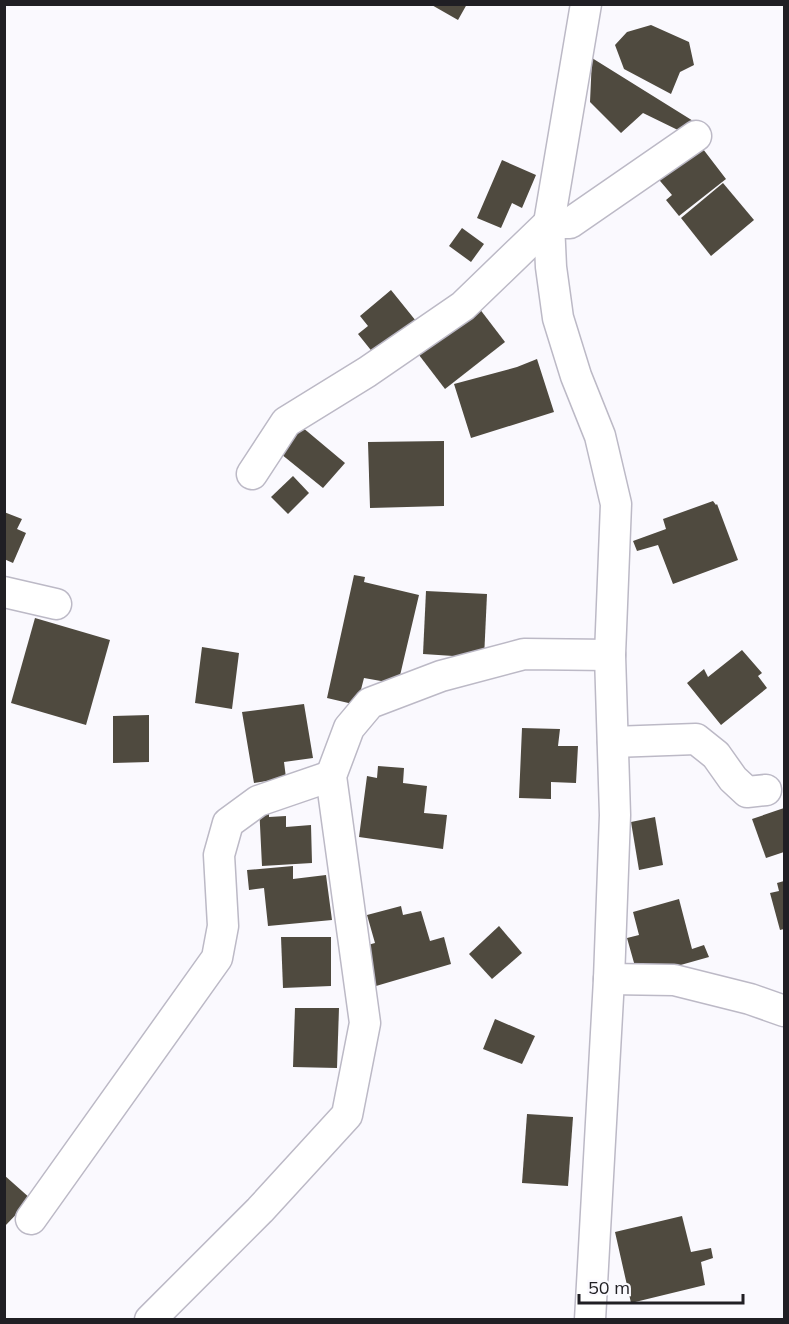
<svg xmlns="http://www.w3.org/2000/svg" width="789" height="1324" font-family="Mulish,sans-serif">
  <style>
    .building { fill: #4f4a3f }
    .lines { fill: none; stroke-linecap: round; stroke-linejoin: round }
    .minor-casing { stroke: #bcb9c6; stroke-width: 33 }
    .minor { stroke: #fff; stroke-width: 30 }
  </style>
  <rect width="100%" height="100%" fill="#faf9fe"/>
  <g class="building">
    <polygon points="430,4 467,4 458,20"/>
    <polygon points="651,25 689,42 694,65 680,72 671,94 624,69 615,45 627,32"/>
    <polygon points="592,58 698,124 684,133 643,113 621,133 590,102"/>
    <polygon points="703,149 726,179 679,216 666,200 672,195 655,175 678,158 683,164"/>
    <polygon points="502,160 536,175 522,208 512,203 501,228 477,218"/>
    <polygon points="723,183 754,220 711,256 681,218"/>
    <polygon points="462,228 484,244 471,262 449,246"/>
    <polygon points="391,290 416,321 374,354 358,334 368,326 360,316"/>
    <polygon points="479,308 505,342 445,389 419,355"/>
    <polygon points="537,359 554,412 471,438 454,384 517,367"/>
    <polygon points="302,427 345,463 323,488 281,454"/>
    <polygon points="444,441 444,506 370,508 368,442"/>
    <polygon points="293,476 309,493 288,514 271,497"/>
    <polygon points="713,501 716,505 717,504 738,560 673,584 658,545 637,551 633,541 666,529 663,519"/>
    <polygon points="4,512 22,519 17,529 26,533 13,563 4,559"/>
    <polygon points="354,575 365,577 364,582 419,595 398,684 364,678 357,705 327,698"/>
    <polygon points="426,591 487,594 484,658 423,654"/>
    <polygon points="35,618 110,640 86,725 11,703"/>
    <polygon points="202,647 239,653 232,709 195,703"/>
    <polygon points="742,650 762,673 758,676 767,688 721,725 687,683 704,669 708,677"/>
    <polygon points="304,704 313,758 284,762 286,778 254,783 242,712"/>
    <polygon points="149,715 149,762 113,763 113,716"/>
    <polygon points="522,728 560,729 558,746 578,746 576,783 551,782 551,799 519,798"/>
    <polygon points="378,766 404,768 403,783 427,786 424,813 447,815 443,849 359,837 367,776 377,778"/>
    <polygon points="259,805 269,806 269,817 286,816 286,827 311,825 312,863 262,866"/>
    <polygon points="784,808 784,852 766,858 752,819"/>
    <polygon points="655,817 663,865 639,870 631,822"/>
    <polygon points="293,866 293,879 326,875 332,920 268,926 264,888 249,890 247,870"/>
    <polygon points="784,881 784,929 780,930 770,893 779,891 777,883"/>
    <polygon points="679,899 692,949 704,945 709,957 638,977 627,938 639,935 633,912"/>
    <polygon points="401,906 403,915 421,911 430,941 444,937 451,964 376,986 364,946 375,943 367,915"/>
    <polygon points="499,926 522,953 492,979 469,954"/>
    <polygon points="281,937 331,937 331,986 283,988"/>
    <polygon points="295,1008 339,1008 337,1068 293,1067"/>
    <polygon points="495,1019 535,1036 522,1064 483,1049"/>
    <polygon points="527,1114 573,1117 568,1186 522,1183"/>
    <polygon points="4,1175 31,1199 4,1227"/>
    <polygon points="682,1216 691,1252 711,1248 713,1258 701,1262 705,1285 631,1303 615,1232"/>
  </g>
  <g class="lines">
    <defs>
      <g id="minor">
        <polyline points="586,4 549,223 551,267 558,318 576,376 600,436 616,504 610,655 615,815 609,979 590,1320"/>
        <polyline points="252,474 286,422 367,372 463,306 549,223 570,223 696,136"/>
        <polyline points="4,592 56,604"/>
        <polyline points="613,742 696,739 716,755 733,779 747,792 766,790"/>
        <polyline points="609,979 674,980 750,999 784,1011"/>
        <polyline points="31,1219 217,958 223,926 219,855 228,823 258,801 331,776"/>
        <polyline points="150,1320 260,1210 347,1115 365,1023 331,776 349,728 370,703 441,676 524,654 610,655"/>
      </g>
    </defs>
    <use href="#minor" class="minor-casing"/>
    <use href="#minor" class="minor"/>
  </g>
  <rect width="789" height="1324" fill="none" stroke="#201f24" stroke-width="12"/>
  <path d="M579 1294v9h164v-9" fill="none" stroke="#201f24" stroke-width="3"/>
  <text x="588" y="1294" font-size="18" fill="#201f24" stroke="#faf9fe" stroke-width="4.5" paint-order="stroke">50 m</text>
</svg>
